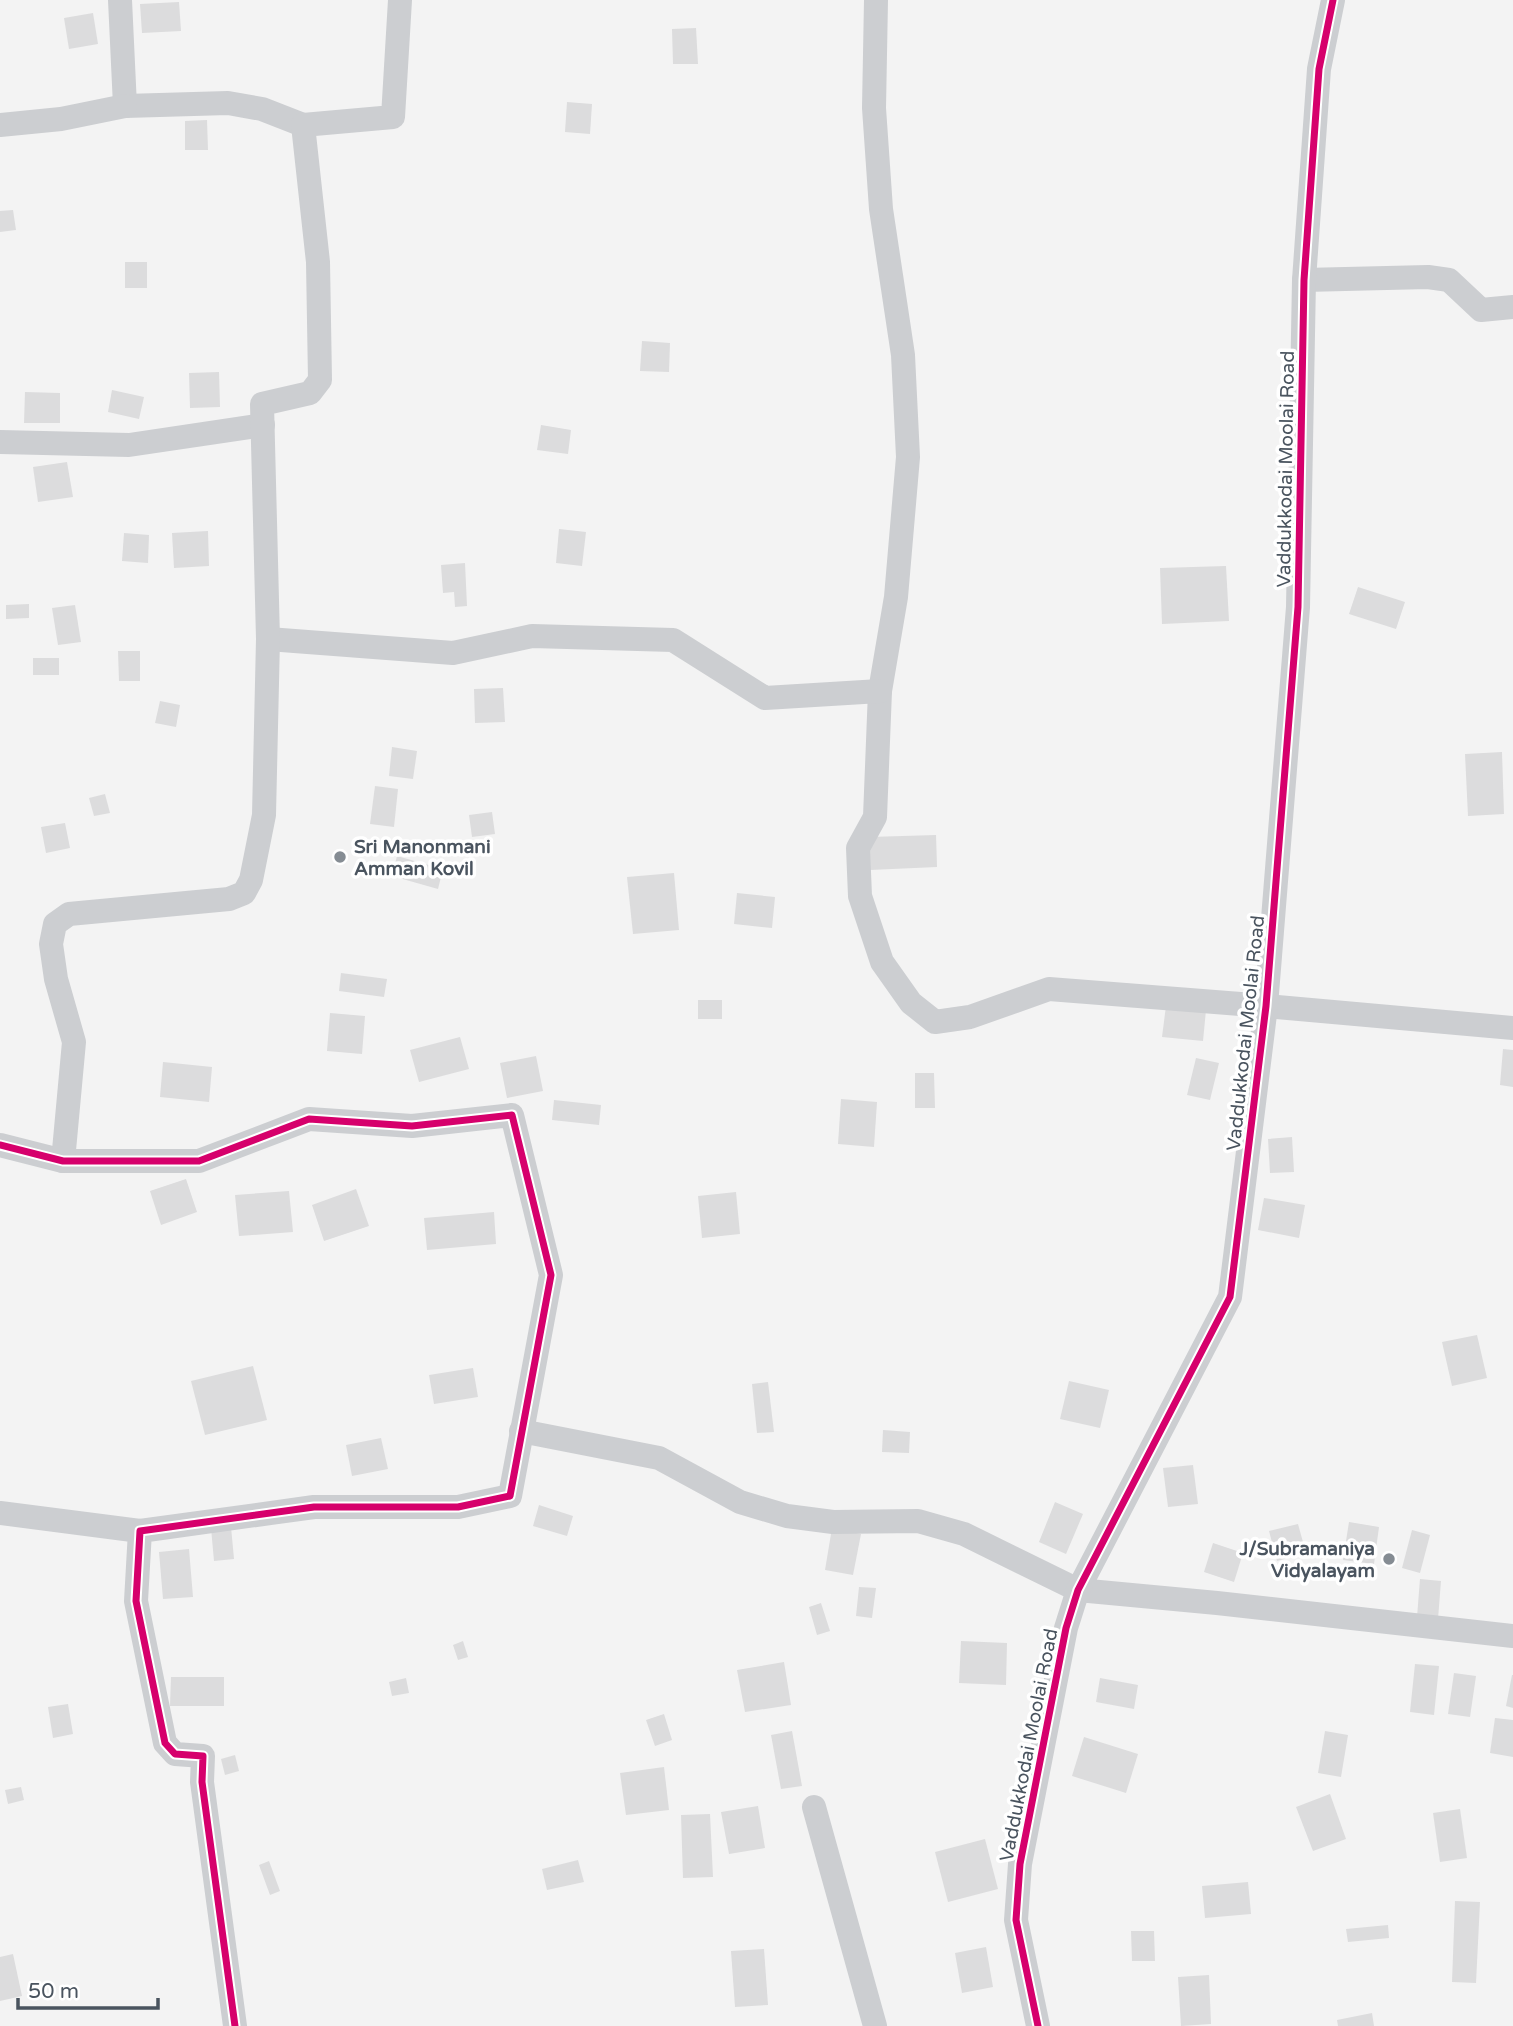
<svg xmlns="http://www.w3.org/2000/svg" width="1513" height="2026" font-family="'Varela Round',sans-serif">
  <style>
    .building { fill: #dcdcdd }
    .lines { fill: none; stroke-linecap: round; stroke-linejoin: round }
    .minor { stroke: #ccced1; stroke-width: 24 }
    .cycleway-casing { stroke: #fff; stroke-width: 11 }
    .cycleway { stroke: #d6006c; stroke-width: 7 }
    .poi-dot { fill: #858c93; stroke: #fff; stroke-width: 2.5 }
    .labels { text-anchor: middle; stroke-width: 7; stroke-linejoin: round; paint-order: stroke }
    .street-label { font-size: 19px; fill: #4a545f; stroke: #fff }
    .poi-label { font-size: 19px; font-weight: bold; fill: #4a545f; stroke: #fff; text-anchor: start }
  </style>
  <rect width="100%" height="100%" fill="#f3f3f3"/>
  <g class="building">
    <polygon points="179,2 181,31 142,33 140,4"/>
    <polygon points="93,13 98,44 69,49 64,18"/>
    <polygon points="696,28 698,64 673,64 672,29"/>
    <polygon points="567,102 592,104 590,134 565,132"/>
    <polygon points="207,120 208,150 185,150 185,121"/>
    <polygon points="13,210 16,230 0,232 0,211"/>
    <rect x="125" y="262" width="22" height="26"/>
    <polygon points="642,341 670,343 669,372 640,371"/>
    <polygon points="219,372 220,407 190,408 189,373"/>
    <polygon points="112,390 144,397 139,419 108,412"/>
    <polygon points="25,392 60,393 60,423 24,423"/>
    <polygon points="541,425 571,430 568,454 537,450"/>
    <polygon points="67,462 73,497 38,502 33,467"/>
    <polygon points="559,529 586,532 582,566 556,563"/>
    <polygon points="208,531 209,566 174,568 172,533"/>
    <polygon points="124,533 149,535 148,563 122,561"/>
    <polygon points="465,563 467,606 455,607 454,592 443,593 441,565"/>
    <polygon points="1226,566 1229,621 1162,624 1160,568"/>
    <polygon points="1358,587 1405,602 1396,629 1349,614"/>
    <polygon points="29,604 29,618 6,619 6,605"/>
    <polygon points="75,605 81,642 58,645 52,608"/>
    <polygon points="118,651 140,651 140,681 119,681"/>
    <rect x="33" y="658" width="26" height="17"/>
    <polygon points="503,688 505,722 475,723 474,689"/>
    <polygon points="160,701 180,705 176,727 155,723"/>
    <polygon points="392,747 417,751 413,779 389,776"/>
    <polygon points="1502,752 1504,814 1468,816 1465,754"/>
    <polygon points="375,786 398,789 394,827 370,824"/>
    <polygon points="105,794 110,813 94,816 89,798"/>
    <polygon points="492,812 495,834 472,837 469,815"/>
    <polygon points="65,823 70,848 46,853 41,827"/>
    <polygon points="936,835 937,867 870,870 869,837"/>
    <polygon points="397,856 443,869 438,889 392,876"/>
    <polygon points="674,873 679,930 633,934 627,877"/>
    <polygon points="737,893 775,897 772,928 734,924"/>
    <polygon points="341,973 387,979 384,997 339,991"/>
    <rect x="698" y="1000" width="24" height="19"/>
    <polygon points="1166,1006 1206,1010 1203,1041 1162,1037"/>
    <polygon points="330,1013 365,1016 362,1054 327,1051"/>
    <polygon points="460,1037 469,1069 419,1082 410,1050"/>
    <polygon points="1503,1049 1513,1050 1513,1087 1500,1085"/>
    <polygon points="536,1056 543,1091 507,1098 500,1063"/>
    <polygon points="1196,1058 1219,1063 1210,1100 1187,1095"/>
    <polygon points="163,1062 212,1067 209,1102 160,1097"/>
    <polygon points="915,1073 934,1073 935,1108 915,1108"/>
    <polygon points="841,1099 877,1102 874,1147 838,1144"/>
    <polygon points="554,1100 601,1105 599,1125 552,1120"/>
    <polygon points="1292,1137 1294,1172 1270,1173 1268,1139"/>
    <polygon points="186,1179 197,1212 161,1225 150,1191"/>
    <polygon points="356,1189 369,1226 324,1241 312,1205"/>
    <polygon points="289,1191 293,1232 239,1236 235,1195"/>
    <polygon points="736,1192 740,1234 702,1238 698,1196"/>
    <polygon points="1264,1198 1305,1205 1299,1238 1258,1230"/>
    <polygon points="494,1212 496,1244 427,1250 424,1218"/>
    <polygon points="1477,1335 1487,1378 1452,1386 1442,1342"/>
    <polygon points="253,1366 267,1420 205,1435 191,1381"/>
    <polygon points="473,1368 478,1397 434,1404 429,1375"/>
    <polygon points="1069,1381 1109,1390 1100,1428 1060,1419"/>
    <polygon points="768,1382 774,1432 757,1433 752,1384"/>
    <polygon points="883,1430 910,1432 909,1453 882,1452"/>
    <polygon points="381,1438 388,1469 352,1476 346,1445"/>
    <polygon points="1193,1465 1198,1504 1168,1507 1163,1468"/>
    <polygon points="1055,1502 1083,1514 1066,1554 1039,1542"/>
    <polygon points="539,1505 573,1516 567,1536 533,1526"/>
    <polygon points="1349,1522 1379,1527 1374,1564 1343,1560"/>
    <polygon points="1298,1524 1306,1553 1277,1561 1269,1531"/>
    <polygon points="231,1527 234,1559 214,1561 211,1528"/>
    <polygon points="832,1528 861,1534 853,1575 825,1570"/>
    <polygon points="1412,1530 1430,1535 1420,1573 1402,1568"/>
    <polygon points="1213,1543 1243,1553 1234,1582 1204,1572"/>
    <polygon points="189,1549 193,1597 163,1599 159,1552"/>
    <polygon points="1420,1579 1441,1581 1438,1619 1417,1617"/>
    <polygon points="859,1587 876,1588 872,1618 856,1616"/>
    <polygon points="821,1603 830,1631 817,1635 809,1607"/>
    <polygon points="463,1641 468,1657 458,1660 453,1645"/>
    <polygon points="961,1641 1007,1643 1006,1685 959,1683"/>
    <polygon points="784,1662 791,1705 745,1712 737,1670"/>
    <polygon points="1415,1664 1439,1666 1434,1715 1410,1712"/>
    <polygon points="1454,1673 1476,1676 1470,1717 1448,1714"/>
    <polygon points="1512,1675 1513,1675 1513,1708 1506,1706"/>
    <polygon points="171,1677 224,1677 224,1706 170,1706"/>
    <polygon points="406,1678 409,1693 392,1696 389,1682"/>
    <polygon points="1100,1678 1138,1685 1134,1709 1096,1702"/>
    <polygon points="68,1704 73,1734 53,1738 48,1707"/>
    <polygon points="664,1714 672,1740 655,1746 646,1720"/>
    <polygon points="1495,1718 1513,1720 1513,1757 1490,1753"/>
    <polygon points="792,1731 802,1786 781,1789 771,1735"/>
    <polygon points="1325,1731 1348,1735 1341,1777 1318,1773"/>
    <polygon points="1084,1737 1138,1754 1126,1793 1072,1776"/>
    <polygon points="235,1755 239,1771 225,1775 221,1759"/>
    <polygon points="664,1767 669,1810 626,1815 620,1773"/>
    <polygon points="21,1787 24,1800 8,1804 5,1790"/>
    <polygon points="1330,1794 1346,1839 1313,1851 1296,1807"/>
    <polygon points="758,1806 765,1848 729,1854 721,1812"/>
    <polygon points="1460,1809 1467,1858 1440,1862 1433,1813"/>
    <polygon points="710,1814 713,1877 683,1878 681,1815"/>
    <polygon points="985,1839 998,1889 948,1902 935,1852"/>
    <polygon points="578,1860 584,1882 547,1890 542,1869"/>
    <polygon points="269,1861 280,1891 270,1895 259,1865"/>
    <polygon points="1248,1882 1251,1914 1205,1918 1202,1886"/>
    <polygon points="1455,1901 1480,1902 1476,1983 1452,1982"/>
    <polygon points="1388,1925 1389,1938 1348,1942 1346,1929"/>
    <polygon points="1131,1931 1154,1931 1155,1961 1132,1961"/>
    <polygon points="986,1947 993,1987 962,1993 955,1953"/>
    <polygon points="764,1949 768,2005 735,2007 731,1951"/>
    <polygon points="13,1954 22,1996 0,2001 0,1957"/>
    <polygon points="1209,1975 1211,2024 1181,2026 1178,1977"/>
    <polygon points="1372,2013 1374,2026 1338,2026 1337,2020"/>
  </g>
  <g class="lines">
    <g class="minor">
      <polyline points="120,0 125,106 228,103 262,109 303,125"/>
      <polyline points="876,0 874,108 881,209 903,355 908,457 896,597 880,691 875,817 858,848 860,896 882,962 911,1003 935,1022 970,1017 1049,989 1266,1006 1513,1028"/>
      <polyline points="0,125 61,119 125,106"/>
      <polyline points="1304,280 1428,277 1449,280 1481,310 1513,307"/>
      <polyline points="0,442 129,445 263,425"/>
      <polyline points="268,639 453,653 532,636 673,640 765,698 880,691"/>
      <polyline points="0,1145 63,1161 199,1161 309,1119 412,1126 512,1115 551,1275 510,1496 458,1507 314,1507 140,1531 136,1601 165,1743 175,1754 203,1756 202,1782 235,2026"/>
      <polyline points="63,1161 74,1042 56,979 51,944 55,924 69,914 229,899 244,893 251,880 264,815 268,639 262,404 310,393 320,380 318,262 303,125 393,117 400,0"/>
      <polyline points="521,1431 659,1458 740,1502 787,1516 833,1522 918,1521 964,1534 1078,1590 1217,1603 1513,1636"/>
      <polyline points="0,1513 140,1531"/>
      <polyline points="814,1807 875,2026"/>
      <polyline points="1038,2026 1016,1920 1020,1864 1066,1628 1078,1590 1230,1297 1266,1006 1298,607 1304,280 1319,69 1333,0"/>
    </g>
    <defs>
      <g id="cycleway">
        <polyline points="0,1145 63,1161 199,1161 309,1119 412,1126 512,1115 551,1275 510,1496 458,1507 314,1507 140,1531 136,1601 165,1743 175,1754 203,1756 202,1782 235,2026"/>
        <polyline points="1038,2026 1016,1920 1020,1864 1066,1628 1078,1590 1230,1297 1266,1006 1298,607 1304,280 1319,69 1333,0"/>
      </g>
    </defs>
    <use href="#cycleway" class="cycleway-casing"/>
    <use href="#cycleway" class="cycleway"/>
  </g>
  <g class="poi-dot">
    <circle cx="340" cy="857" r="7"/>
    <circle cx="1389" cy="1559" r="7"/>
  </g>
  <g class="labels">
    <g class="street-label">
      <text transform="translate(1285 469) rotate(-89)" y="7">Vaddukkodai Moolai Road</text>
      <text transform="translate(1245 1033) rotate(-84)" y="7">Vaddukkodai Moolai Road</text>
      <text transform="translate(1028 1745) rotate(-79)" y="7">Vaddukkodai Moolai Road</text>
    </g>
    <g class="poi-label">
      <text x="354" y="853">Sri Manonmani<tspan x="354" dy="22">Amman Kovil</tspan></text>
      <text x="1375" y="1555" text-anchor="end">J/Subramaniya<tspan x="1375" dy="22">Vidyalayam</tspan></text>
    </g>
  </g>
  <path d="M18 1998v10h140v-10" fill="none" stroke="#4a545f" stroke-width="3.5"/>
  <text x="28" y="1998" font-size="21" fill="#4a545f" stroke="#ffffff" stroke-width="5" paint-order="stroke">50 m</text>
</svg>
